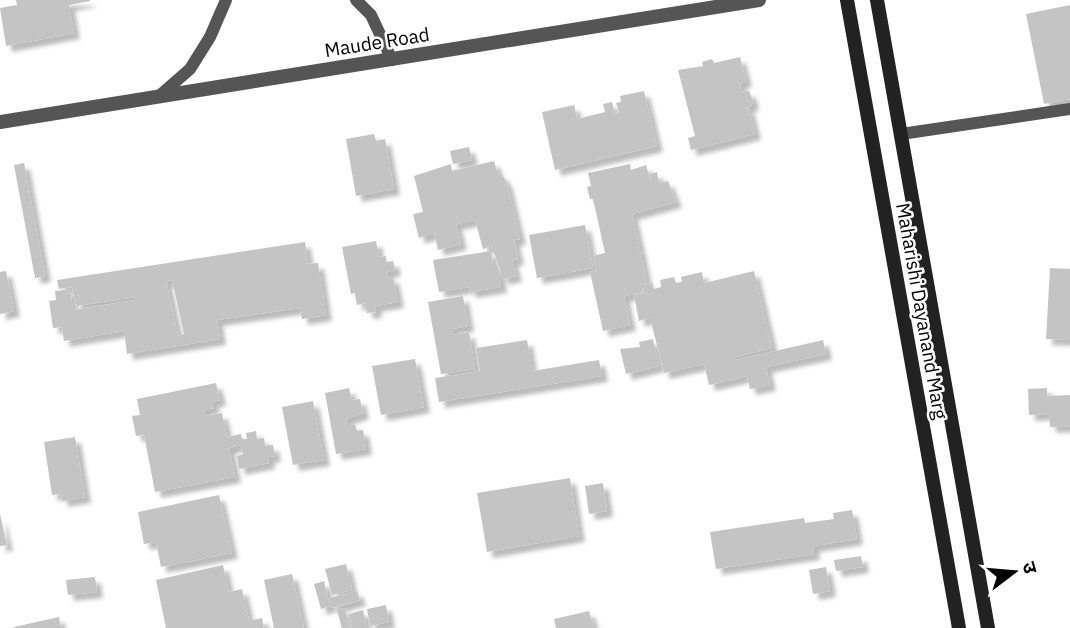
<svg xmlns="http://www.w3.org/2000/svg" width="1070" height="628" font-family="'IBM Plex Sans','Noto Sans Devanagari',sans-serif">
  <style>
    .building { fill: #c4c4c4; fill-rule: evenodd; filter: url(#shadow) }
    .lines { fill: none; stroke-linecap: round; stroke-linejoin: round }
    .lane { stroke: #555; stroke-width: 12 }
    .street { stroke: #555; stroke-width: 14 }
    .secondary { stroke: #222; stroke-width: 14 }
    .labels { text-anchor: middle; stroke-width: 5; stroke-linejoin: round; paint-order: stroke }
    .street-label { font-size: 19px; fill: #000; stroke: #fff }
  </style>
  <defs>
    <filter id="shadow"><feDropShadow dx="6" dy="6" stdDeviation="2" flood-color="#0004"/></filter>
  </defs>
  <rect width="100%" height="100%" fill="#fff"/>
  <g class="building">
    <polygon points="16,0 90,0 90,1 69,5 74,33 6,46 0,8 17,5"/>
    <polygon points="1070,5 1070,99 1044,104 1026,14"/>
    <polygon points="740,57 746,81 740,83 742,92 749,91 753,101 751,106 744,108 749,109 755,134 691,150 688,138 695,136 678,70 703,66 702,62 712,59 714,63"/>
    <polygon points="644,91 657,146 555,170 542,112 574,105 577,119 605,112 603,104 612,102 615,114 619,112 616,103 621,102 620,96"/>
    <polygon points="374,134 376,141 385,139 394,189 356,196 346,139"/>
    <polygon points="469,147 472,160 453,164 450,151"/>
    <polygon points="494,161 498,175 502,174 507,184 520,239 514,240 518,259 512,260 516,276 503,279 492,246 483,249 475,220 456,224 461,244 438,250 434,233 419,238 413,214 423,212 414,176 451,164 452,171"/>
    <polygon points="24,163 45,276 35,278 14,165"/>
    <polygon points="630,164 631,170 646,165 651,182 650,174 657,172 659,183 668,181 676,202 632,214 647,283 641,284 643,292 624,296 630,325 603,331 590,272 596,271 593,256 605,253 593,199 590,199 587,187 591,186 588,173"/>
    <polygon points="585,225 593,268 537,278 529,235"/>
    <polygon points="376,241 379,257 386,256 386,262 393,261 395,270 387,272 388,278 393,277 398,302 375,306 376,312 367,313 365,303 357,305 355,293 351,294 342,247"/>
    <path d="M 305,242 L 308,264 L 318,263 L 326,315 L 302,319 L 300,308 L 217,320 L 220,339 L 127,354 L 124,331 L 64,341 L 62,327 L 53,328 L 49,301 L 56,300 L 55,291 L 70,289 L 73,310 L 136,300 L 135,297 L 76,306 L 72,287 L 59,289 L 57,280 ZM 172,280 L 184,334 L 178,336 L 166,281 Z"/>
    <polygon points="491,251 493,266 498,265 501,287 470,292 469,287 439,292 433,260"/>
    <polygon points="1050,268 1070,269 1070,340 1046,339"/>
    <polygon points="6,271 14,311 0,314 0,272"/>
    <polygon points="754,271 772,348 736,357 736,360 823,340 826,354 766,367 770,385 750,389 747,376 709,385 704,364 664,373 650,318 639,321 634,295 644,293 643,285 652,283 654,289 661,287 660,280 674,277 676,283 682,282 681,277 702,272 704,283"/>
    <polygon points="463,296 468,326 452,329 453,335 469,332 475,369 441,374 428,302"/>
    <polygon points="653,339 659,366 626,374 620,349 640,347 639,342"/>
    <polygon points="527,340 532,371 599,360 602,376 439,402 435,378 480,371 476,348"/>
    <polygon points="415,359 424,407 381,415 372,366"/>
    <polygon points="216,383 220,400 212,402 214,408 204,410 205,416 222,413 227,437 241,434 242,439 247,439 246,433 256,431 257,439 264,438 265,446 273,445 275,456 268,457 269,463 239,469 237,456 243,454 241,445 229,448 235,477 155,492 144,435 136,436 132,416 140,415 137,399"/>
    <polygon points="349,388 352,400 360,399 363,413 346,419 347,426 355,424 357,431 363,430 366,449 336,454 325,393"/>
    <polygon points="1047,388 1047,396 1070,395 1070,426 1050,427 1049,414 1029,415 1028,389"/>
    <polygon points="313,401 324,460 293,465 282,407"/>
    <polygon points="75,437 85,497 62,501 61,494 52,495 44,442"/>
    <polygon points="570,478 579,536 487,552 477,493"/>
    <polygon points="603,483 607,511 589,514 585,486"/>
    <polygon points="219,495 232,553 161,567 156,542 144,544 138,512"/>
    <polygon points="852,510 857,539 813,546 814,554 716,569 710,532 804,518 805,523 834,519 833,513"/>
    <polygon points="0,514 7,545 0,546"/>
    <polygon points="861,556 863,567 836,571 834,560"/>
    <polygon points="346,564 352,590 332,595 325,569"/>
    <polygon points="223,565 229,592 242,589 249,621 262,618 264,628 166,628 156,580"/>
    <polygon points="826,567 830,591 813,594 809,570"/>
    <polygon points="292,574 304,628 274,628 264,580"/>
    <polygon points="95,577 97,592 68,595 66,580"/>
    <polygon points="324,581 330,606 321,609 314,584"/>
    <polygon points="357,591 360,600 332,608 330,598"/>
    <polygon points="386,605 389,622 370,626 367,609"/>
    <polygon points="345,608 350,628 342,628 337,610"/>
    <polygon points="363,610 367,628 352,628 349,614"/>
    <polygon points="589,611 594,628 556,628 554,619"/>
    <polygon points="59,617 61,628 14,628 14,627"/>
  </g>
  <g class="lines">
    <g class="lane">
      <polyline points="356,0 371,15 392,60"/>
      <polyline points="158,97 190,69 210,37 226,0"/>
      <polyline points="901,134 1070,109"/>
    </g>
    <polyline class="street" points="0,122 759,0"/>
    <g class="secondary">
      <polyline points="847,0 959,628"/>
      <polyline points="877,0 988,628"/>
    </g>
  </g>
  <g class="labels">
    <g class="street-label">
      <text transform="translate(377 42) rotate(-9)" y="7">Maude Road</text>
      <text transform="translate(922 311) rotate(80)" y="7">Maharishi Dayanand Marg</text>
    </g>
  </g>
  <g transform="translate(1014 572) rotate(74)" stroke="#ffffff" stroke-width="5" paint-order="stroke">
  <path d="M0-5L12 26L0 18L-12 26Z" fill="#000000"/>
  <text y="-10" font-size="19" font-weight="bold" text-anchor="middle" fill="#000000">उ</text>
  </g>
</svg>
